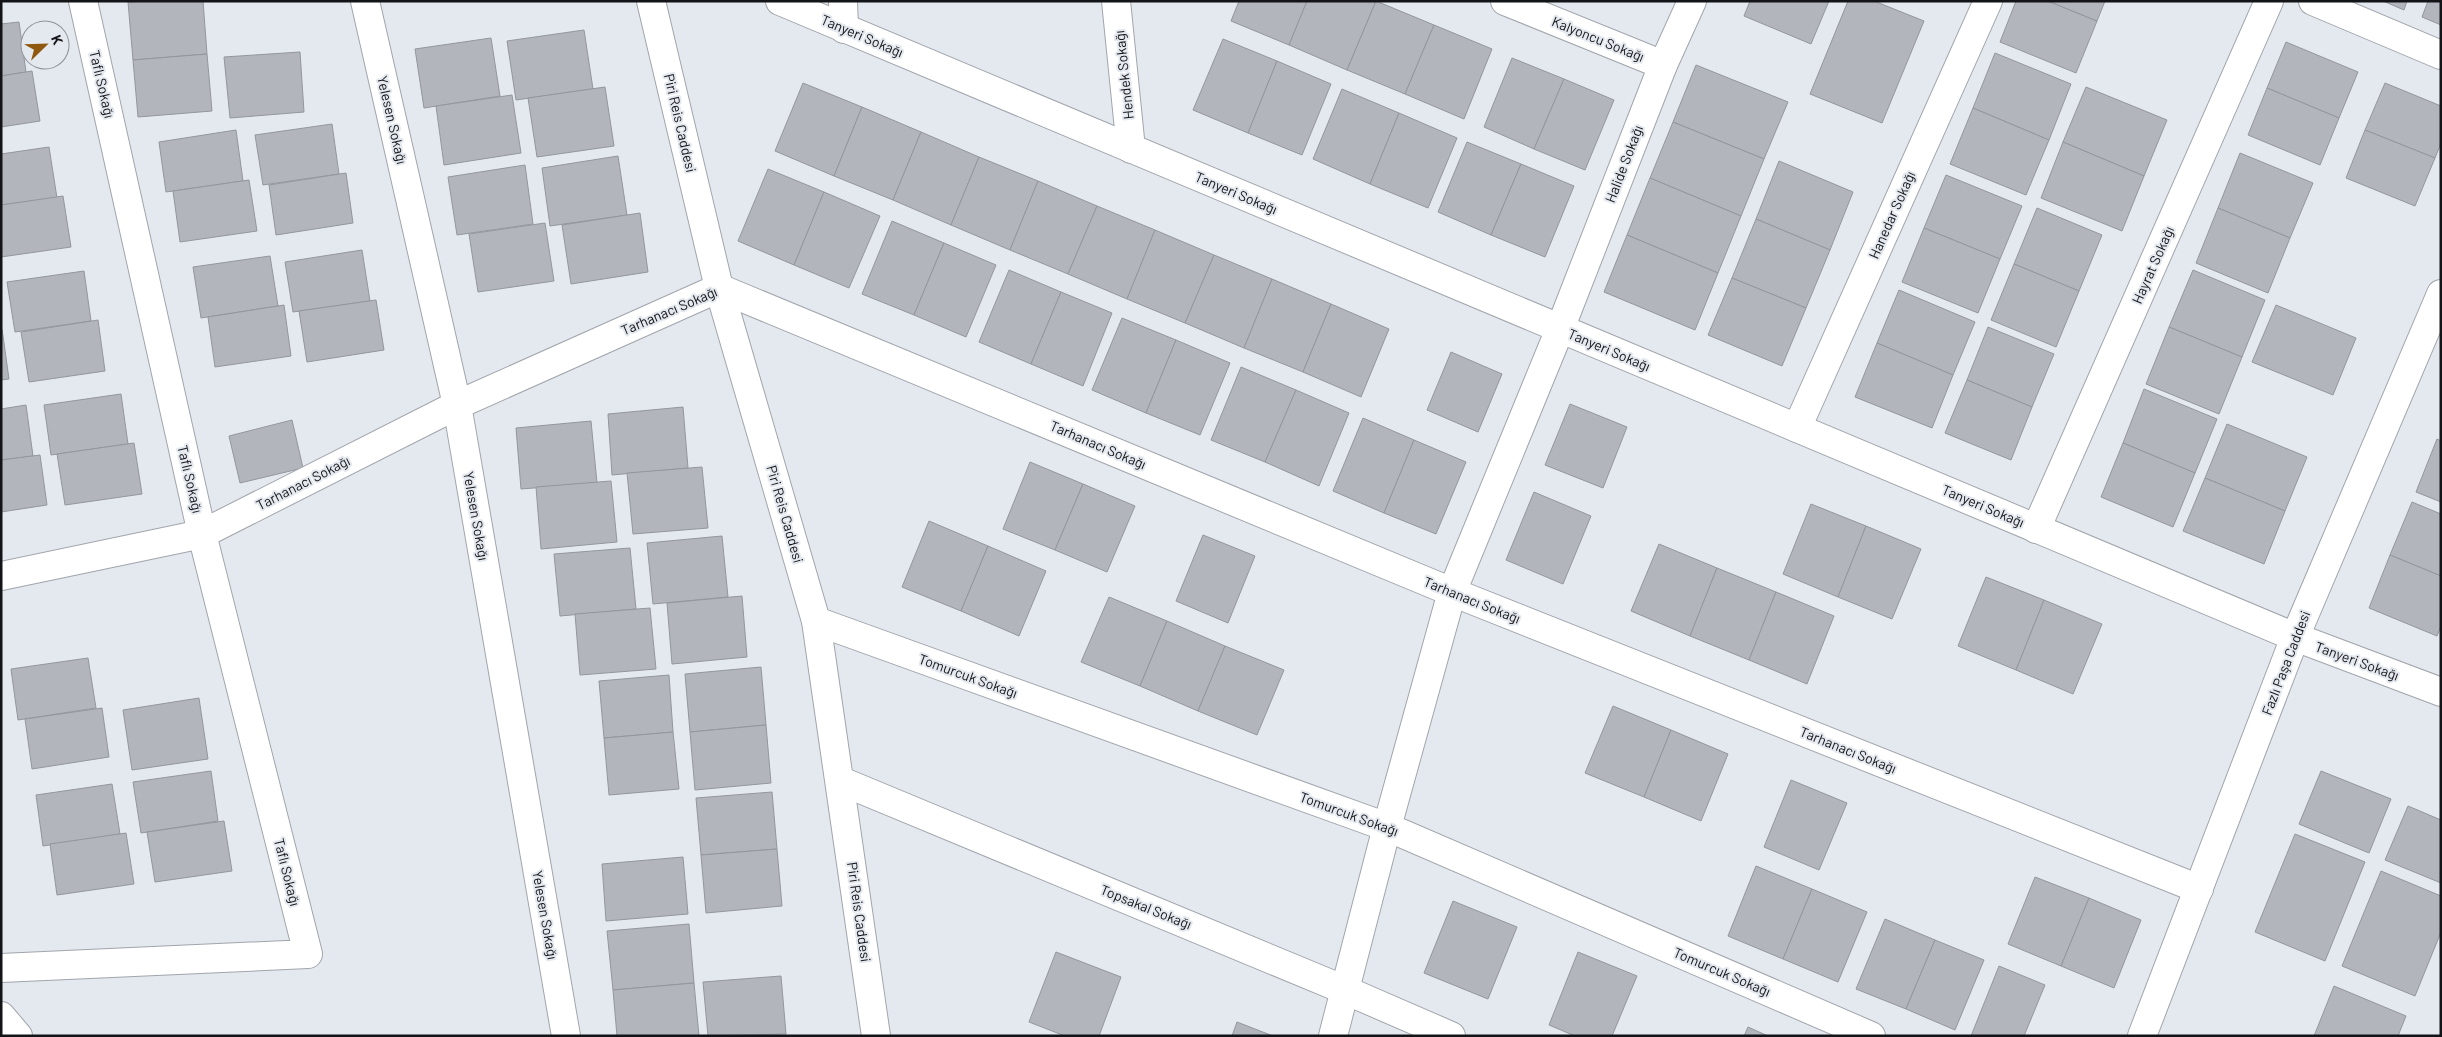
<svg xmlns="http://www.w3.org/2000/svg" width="2442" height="1037" font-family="Barlow,sans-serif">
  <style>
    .building { fill: #b2b5bc; stroke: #93979d }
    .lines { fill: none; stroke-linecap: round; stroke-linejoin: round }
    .minor-casing { stroke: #a1a5ac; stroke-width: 30 }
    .tertiary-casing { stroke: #a1a5ac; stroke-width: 30 }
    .minor { stroke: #fff; stroke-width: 28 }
    .tertiary { stroke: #fff; stroke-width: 28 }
    .labels { text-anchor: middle; stroke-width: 4; stroke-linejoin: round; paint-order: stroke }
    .street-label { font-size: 14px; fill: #131417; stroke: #e4e8ef }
  </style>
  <rect width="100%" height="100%" fill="#e4e8ef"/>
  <g class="building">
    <polygon points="145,1 203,1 207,54 133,60 128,2"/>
    <polygon points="1239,1 1307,1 1289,45 1231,21"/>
    <polygon points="1307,1 1376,1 1347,70 1289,45"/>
    <polygon points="1376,1 1434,25 1405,94 1347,70"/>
    <polygon points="1750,1 1829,1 1811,44 1744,16"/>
    <polygon points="1848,1 1874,1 1924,21 1882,123 1810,94"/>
    <polygon points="2016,1 2048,1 2097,21 2076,73 2000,42"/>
    <polygon points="2048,1 2105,1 2097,21"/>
    <polygon points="2383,1 2407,1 2404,10"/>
    <polygon points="2428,1 2441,1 2441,25 2422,17"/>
    <polygon points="19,22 26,72 1,76 1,24"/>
    <polygon points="1434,25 1492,49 1464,119 1405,94"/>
    <polygon points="584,30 593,89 516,100 507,41"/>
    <polygon points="491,38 500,96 424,108 415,49"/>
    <polygon points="1223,39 1277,61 1248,133 1193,110"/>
    <polygon points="2286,42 2358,72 2339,118 2267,88"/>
    <polygon points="300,52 304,112 230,118 224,57"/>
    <polygon points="1995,53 2071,84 2049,140 1973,108"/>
    <polygon points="207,54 212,111 138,117 133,60"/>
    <polygon points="1512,58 1564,79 1534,149 1484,127"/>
    <polygon points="1277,61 1331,84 1302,155 1248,133"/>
    <polygon points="1696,65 1788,102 1764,159 1673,122"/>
    <polygon points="32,71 40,121 1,127 1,76"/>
    <polygon points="1564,79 1614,100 1585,170 1534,149"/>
    <polygon points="803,83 862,107 834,176 775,151"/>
    <polygon points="2385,83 2441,106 2441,143 2435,158 2365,130"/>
    <polygon points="605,87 614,146 537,157 528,98"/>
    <polygon points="2086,87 2167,120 2144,176 2063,142"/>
    <polygon points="2267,88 2339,118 2320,165 2248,135"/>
    <polygon points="1342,89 1399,113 1370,184 1313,159"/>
    <polygon points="512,95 521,153 444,165 436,106"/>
    <polygon points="862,107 921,132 893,200 834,176"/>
    <polygon points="1973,108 2049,140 2026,195 1950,164"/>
    <polygon points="1399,113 1457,138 1428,208 1370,184"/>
    <polygon points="1673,122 1764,159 1741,216 1650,178"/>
    <polygon points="332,124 339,174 263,185 255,135"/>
    <polygon points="236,130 243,181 166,192 159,142"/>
    <polygon points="2365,130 2435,158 2415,206 2346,178"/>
    <polygon points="921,132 979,157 951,225 893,200"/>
    <polygon points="1467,142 1521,164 1491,235 1438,212"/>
    <polygon points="2063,142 2144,176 2122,231 2041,198"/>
    <polygon points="49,147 57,198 1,205 1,154"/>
    <polygon points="2240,153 2313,183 2290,238 2218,208"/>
    <polygon points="618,156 627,215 550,226 542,168"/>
    <polygon points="979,157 1038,181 1010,250 951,225"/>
    <polygon points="1779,161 1853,192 1830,250 1756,219"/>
    <polygon points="1521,164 1574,186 1545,257 1491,235"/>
    <polygon points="525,165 533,224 457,235 448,177"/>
    <polygon points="768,169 824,192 794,265 738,241"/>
    <polygon points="346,173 353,223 276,235 269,185"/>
    <polygon points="1946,175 2022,206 2000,259 1924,228"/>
    <polygon points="1650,178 1741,216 1718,273 1627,235"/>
    <polygon points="249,180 257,231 180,242 173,191"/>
    <polygon points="1038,181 1097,206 1068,274 1010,250"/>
    <polygon points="824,192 880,216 849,288 794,265"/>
    <polygon points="63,196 71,247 1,257 1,205"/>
    <polygon points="1097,206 1155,230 1127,299 1068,274"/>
    <polygon points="2037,208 2102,235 2079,291 2014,264"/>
    <polygon points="2218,208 2290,238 2268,293 2196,263"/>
    <polygon points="640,213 648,272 571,284 562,225"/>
    <polygon points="1756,219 1830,250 1806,308 1732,278"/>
    <polygon points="892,221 944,243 914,315 862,294"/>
    <polygon points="545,223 554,281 478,292 469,234"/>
    <polygon points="1924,228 2000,259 1978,313 1902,282"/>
    <polygon points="1155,230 1214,255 1185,323 1127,299"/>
    <polygon points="1627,235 1718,273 1695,330 1604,292"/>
    <polygon points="944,243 996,265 966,337 914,315"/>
    <polygon points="362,250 370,301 293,312 285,262"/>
    <polygon points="1214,255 1272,279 1244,348 1185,323"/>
    <polygon points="270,256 278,306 201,318 193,267"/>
    <polygon points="2014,264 2079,291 2056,347 1991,320"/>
    <polygon points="1009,270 1061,292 1031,364 979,342"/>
    <polygon points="2193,270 2265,300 2242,357 2169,327"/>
    <polygon points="84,271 91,321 15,332 7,282"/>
    <polygon points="1732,278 1806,308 1782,366 1708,335"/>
    <polygon points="1272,279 1331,304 1303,372 1244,348"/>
    <polygon points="1899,290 1975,322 1953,375 1877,343"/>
    <polygon points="1061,292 1112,313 1083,386 1031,364"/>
    <polygon points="376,300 384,350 307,362 299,311"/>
    <polygon points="1331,304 1389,329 1361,397 1303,372"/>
    <polygon points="284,305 291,356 215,367 208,317"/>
    <polygon points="2276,305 2356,338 2333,395 2252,362"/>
    <polygon points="1122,318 1176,340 1146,413 1092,390"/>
    <polygon points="98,320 105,371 29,382 21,332"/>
    <polygon points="1988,327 2054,354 2032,407 1967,380"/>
    <polygon points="2169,327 2242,357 2219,414 2146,384"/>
    <polygon points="2,329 9,379 1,380 1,329"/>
    <polygon points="1176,340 1230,363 1200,435 1146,413"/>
    <polygon points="1877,343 1953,375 1932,428 1855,397"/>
    <polygon points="1451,352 1502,374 1478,432 1427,410"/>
    <polygon points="1241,367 1296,390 1265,462 1211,440"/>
    <polygon points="1967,380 2032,407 2011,460 1945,433"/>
    <polygon points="2144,389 2217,419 2195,473 2123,443"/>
    <polygon points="1296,390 1349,413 1319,486 1265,462"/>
    <polygon points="121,394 128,444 51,455 44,405"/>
    <polygon points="1570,404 1627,427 1603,488 1545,465"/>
    <polygon points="26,405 33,456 1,460 1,409"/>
    <polygon points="683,407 688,468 612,475 608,414"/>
    <polygon points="1363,418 1414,440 1384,513 1333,491"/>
    <polygon points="292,420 303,468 240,483 229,436"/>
    <polygon points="591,421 597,483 521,489 516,428"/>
    <polygon points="2227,424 2307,457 2285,511 2205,478"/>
    <polygon points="2437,439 2441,441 2441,502 2416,492"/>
    <polygon points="1414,440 1466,462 1436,534 1384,513"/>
    <polygon points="134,443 142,494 65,505 57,454"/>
    <polygon points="2123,443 2195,473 2173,527 2101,497"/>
    <polygon points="40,455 47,505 1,512 1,460"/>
    <polygon points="1030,462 1083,484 1055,550 1003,529"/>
    <polygon points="702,467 708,528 633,534 627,473"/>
    <polygon points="2205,478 2285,511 2264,564 2183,531"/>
    <polygon points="611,481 617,542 541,549 536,487"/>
    <polygon points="1083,484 1135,506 1107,572 1055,550"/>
    <polygon points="1534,492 1591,516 1563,584 1506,560"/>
    <polygon points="2412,502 2441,514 2441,576 2390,555"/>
    <polygon points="1811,504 1866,526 1838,597 1783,574"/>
    <polygon points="929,521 988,546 961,611 902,587"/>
    <polygon points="1866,526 1921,549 1892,619 1838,597"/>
    <polygon points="1203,535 1255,556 1228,623 1176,601"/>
    <polygon points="722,536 728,597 653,604 647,543"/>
    <polygon points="1659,544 1717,568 1690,636 1631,611"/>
    <polygon points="988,546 1046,571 1019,636 961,611"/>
    <polygon points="630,548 636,609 560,616 554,554"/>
    <polygon points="2390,555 2441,576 2441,626 2437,636 2369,608"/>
    <polygon points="1717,568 1776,592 1749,660 1690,636"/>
    <polygon points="1986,577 2044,600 2016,670 1958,646"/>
    <polygon points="1776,592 1834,616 1807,684 1749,660"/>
    <polygon points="742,596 747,657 672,664 667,603"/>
    <polygon points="1109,597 1167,621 1140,686 1081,662"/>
    <polygon points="2044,600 2102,624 2073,694 2016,670"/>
    <polygon points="650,608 656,669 580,675 575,614"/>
    <polygon points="1167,621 1225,646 1198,711 1140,686"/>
    <polygon points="1225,646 1284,670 1257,735 1198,711"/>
    <polygon points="88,658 96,708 18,720 11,669"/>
    <polygon points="761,667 766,725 690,732 685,674"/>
    <polygon points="669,675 673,732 604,738 599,681"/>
    <polygon points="199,698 208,759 132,770 123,710"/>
    <polygon points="1613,706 1671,730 1644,797 1585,773"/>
    <polygon points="102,708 109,757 32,769 25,719"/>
    <polygon points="766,725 771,783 695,790 690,732"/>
    <polygon points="1671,730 1728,754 1701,821 1644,797"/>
    <polygon points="673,732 679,789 609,795 604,738"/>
    <polygon points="211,771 218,821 141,833 133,782"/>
    <polygon points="2321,771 2391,799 2369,853 2299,824"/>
    <polygon points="1791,780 1847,803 1819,870 1764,847"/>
    <polygon points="112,784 120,834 43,846 36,795"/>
    <polygon points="772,792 777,849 701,855 696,798"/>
    <polygon points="2408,806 2441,820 2441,883 2385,860"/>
    <polygon points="224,821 232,871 155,882 147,832"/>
    <polygon points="126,833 134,884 57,895 50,844"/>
    <polygon points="2295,834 2365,862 2325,961 2255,932"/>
    <polygon points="777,849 782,906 706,913 701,855"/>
    <polygon points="683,857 688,914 606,921 602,864"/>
    <polygon points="1756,866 1812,889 1783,959 1728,936"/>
    <polygon points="2381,871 2441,896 2441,932 2415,996 2342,966"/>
    <polygon points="2035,877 2089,898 2061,966 2008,944"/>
    <polygon points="1812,889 1867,912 1838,982 1783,959"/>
    <polygon points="2089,898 2141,920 2114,988 2061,966"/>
    <polygon points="1453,901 1517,927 1488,999 1424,973"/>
    <polygon points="1885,919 1935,940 1906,1009 1856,989"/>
    <polygon points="689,924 694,983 613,990 607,931"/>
    <polygon points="1935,940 1984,960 1955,1030 1906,1009"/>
    <polygon points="1056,952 1121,977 1099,1036 1065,1036 1029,1022"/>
    <polygon points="1578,952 1637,976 1612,1036 1575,1036 1549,1025"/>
    <polygon points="1999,966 2045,985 2024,1036 1971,1036"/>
    <polygon points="781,976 786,1034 708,1036 703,982"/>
    <polygon points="694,983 699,1036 617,1036 613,990"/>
    <polygon points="2334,986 2406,1016 2398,1036 2314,1036"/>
    <polygon points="1237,1022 1273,1036 1232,1036"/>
    <polygon points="1748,1027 1768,1036 1744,1036"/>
  </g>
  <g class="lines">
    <defs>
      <g id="minor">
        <polyline points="365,1 457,405 566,1036"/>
        <polyline points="651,1 719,288 816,621 876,1036"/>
        <polyline points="843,1 844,29"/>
        <polyline points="1116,1 1131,149"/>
        <polyline points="1505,1 1663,65"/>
        <polyline points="2313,1 2441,55"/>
        <polyline points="1797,428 1988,1"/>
        <polyline points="2036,529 2269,1"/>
        <polyline points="1,576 202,534 457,405 719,288 1452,592 2199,889"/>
        <polyline points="816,621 1387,827 1871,1036"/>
        <polyline points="841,781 1345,990 1451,1036"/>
        <polyline points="1,968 308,954 202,534 83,1"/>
        <polyline points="1,1016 18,1036"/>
        <polyline points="1333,1036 1387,827 1452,592 1560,329 1663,65 1692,1"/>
        <polyline points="2142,1036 2295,637 2441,294"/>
      </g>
      <polyline id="tertiary" points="780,1 2295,637 2441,692"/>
    </defs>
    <use href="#minor" class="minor-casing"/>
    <use href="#tertiary" class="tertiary-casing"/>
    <use href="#minor" class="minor"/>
    <use href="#tertiary" class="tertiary"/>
  </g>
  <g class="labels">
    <g class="street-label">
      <text transform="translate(862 36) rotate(23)" y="5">Tanyeri Sokağı</text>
      <text transform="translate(1598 39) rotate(22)" y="5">Kalyoncu Sokağı</text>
      <text transform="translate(1124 75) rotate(-96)" y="5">Hendek Sokağı</text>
      <text transform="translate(102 84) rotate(77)" y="5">Taflı Sokağı</text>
      <text transform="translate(392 120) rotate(77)" y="5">Yelesen Sokağı</text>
      <text transform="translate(680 123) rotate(77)" y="5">Piri Reis Caddesi</text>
      <text transform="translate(1624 164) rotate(-69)" y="5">Halide Sokağı</text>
      <text transform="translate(1236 193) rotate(23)" y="5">Tanyeri Sokağı</text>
      <text transform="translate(1892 215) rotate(-66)" y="5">Hanedar Sokağı</text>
      <text transform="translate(2153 265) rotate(-66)" y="5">Hayrat Sokağı</text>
      <text transform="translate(669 311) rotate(-23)" y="5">Tarhanacı Sokağı</text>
      <text transform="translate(1609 350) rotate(23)" y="5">Tanyeri Sokağı</text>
      <text transform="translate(1098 445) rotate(23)" y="5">Tarhanacı Sokağı</text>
      <text transform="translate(190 479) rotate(77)" y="5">Taflı Sokağı</text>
      <text transform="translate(303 483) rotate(-27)" y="5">Tarhanacı Sokağı</text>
      <text transform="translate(1983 506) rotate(23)" y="5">Tanyeri Sokağı</text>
      <text transform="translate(785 514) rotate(74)" y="5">Piri Reis Caddesi</text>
      <text transform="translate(476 516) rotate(80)" y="5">Yelesen Sokağı</text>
      <text transform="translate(1472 600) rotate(22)" y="5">Tarhanacı Sokağı</text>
      <text transform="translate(2357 661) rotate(20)" y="5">Tanyeri Sokağı</text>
      <text transform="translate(2286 663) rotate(-69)" y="5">Fazlı Paşa Caddesi</text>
      <text transform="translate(968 676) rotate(20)" y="5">Tomurcuk Sokağı</text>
      <text transform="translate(1848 750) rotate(22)" y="5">Tarhanacı Sokağı</text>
      <text transform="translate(1349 814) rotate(20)" y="5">Tomurcuk Sokağı</text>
      <text transform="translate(287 872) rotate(76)" y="5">Taflı Sokağı</text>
      <text transform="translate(1146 907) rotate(22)" y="5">Topsakal Sokağı</text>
      <text transform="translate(859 912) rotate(82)" y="5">Piri Reis Caddesi</text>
      <text transform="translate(545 915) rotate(80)" y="5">Yelesen Sokağı</text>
      <text transform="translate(1722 972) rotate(23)" y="5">Tomurcuk Sokağı</text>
    </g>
  </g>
  <rect width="2442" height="1037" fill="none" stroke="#131417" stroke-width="5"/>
  <g transform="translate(45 45) rotate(67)"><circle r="24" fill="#e4e8ef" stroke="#909399"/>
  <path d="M0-4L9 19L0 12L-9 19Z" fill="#8f580e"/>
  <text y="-8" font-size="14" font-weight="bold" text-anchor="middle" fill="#131417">K</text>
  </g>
</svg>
